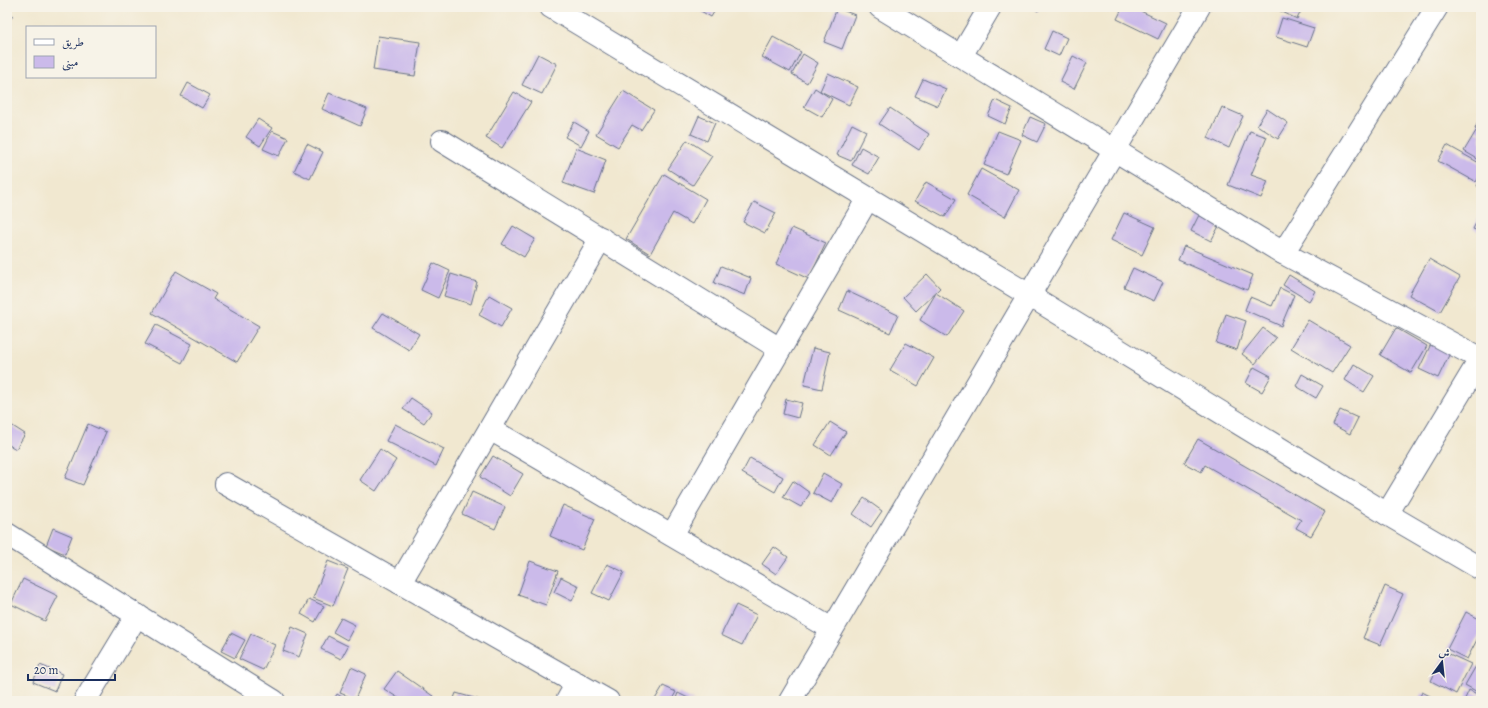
<svg xmlns="http://www.w3.org/2000/svg" width="1488" height="708" font-family="Alegreya,Amiri,serif">
  <style>
    .building { fill: #cbbaea }
    .lines { fill: none; stroke-linecap: round; stroke-linejoin: round }
    .minor-casing { stroke: #667086; stroke-width: 24 }
    .minor { stroke: #fff; stroke-width: 22 }
  </style>
  <rect width="100%" height="100%" fill="#f7f3e8"/>
  <filter id="ink" filterUnits="userSpaceOnUse"><feTurbulence type="fractalNoise" baseFrequency=".025" numOctaves="2"/><feDisplacementMap in="SourceGraphic" scale="8" xChannelSelector="R" yChannelSelector="G"/><feConvolveMatrix kernelMatrix="1 2 1 2 8 2 1 2 1" color-interpolation-filters="sRGB"/></filter>
  <filter id="wash" filterUnits="userSpaceOnUse"><feTurbulence type="fractalNoise" baseFrequency=".012" numOctaves="4" result="noise"/><feDisplacementMap in="SourceGraphic" scale="16" xChannelSelector="R" yChannelSelector="G"/><feGaussianBlur stdDeviation="0.9" result="paint"/><feColorMatrix in="noise" values="0 0 0 0 0 0 0 0 0 0 0 0 0 0 0 0 0 1.4 0 .05"/><feComposite in="paint" operator="in"/></filter>
  <g filter="url(#wash)">
    <rect width="100%" height="100%" fill="#f1e8d0"/>
    <g id="blocks">
      <g class="building">
        <polygon points="694,7 717,7 711,17"/>
        <polygon points="1031,7 1040,7 1038,11"/>
        <polygon points="1123,7 1132,7 1166,23 1158,39 1117,19"/>
        <polygon points="1272,7 1303,7 1297,19"/>
        <polygon points="837,8 855,15 842,49 824,42"/>
        <polygon points="7,12 13,16 7,23"/>
        <polygon points="1282,18 1314,28 1307,47 1276,37"/>
        <polygon points="1052,31 1067,38 1059,56 1044,49"/>
        <polygon points="378,36 420,42 415,76 373,70"/>
        <polygon points="773,37 801,52 790,72 762,57"/>
        <polygon points="538,54 557,64 542,94 522,85"/>
        <polygon points="803,54 818,63 807,83 792,74"/>
        <polygon points="1073,56 1087,63 1074,89 1060,82"/>
        <polygon points="828,73 858,87 849,105 820,91"/>
        <polygon points="923,79 946,89 938,106 915,96"/>
        <polygon points="188,83 210,95 202,108 181,96"/>
        <polygon points="815,88 832,99 822,117 804,107"/>
        <polygon points="623,91 654,110 641,130 632,125 618,147 596,134"/>
        <polygon points="514,92 531,102 502,148 486,138"/>
        <polygon points="329,93 367,109 360,126 322,109"/>
        <polygon points="995,100 1012,108 1005,124 988,116"/>
        <polygon points="1222,107 1243,116 1229,148 1208,138"/>
        <polygon points="890,108 929,134 919,150 879,124"/>
        <polygon points="1267,109 1288,123 1278,139 1257,125"/>
        <polygon points="1481,115 1481,132 1475,129"/>
        <polygon points="699,116 715,123 707,141 691,134"/>
        <polygon points="1030,117 1046,124 1037,142 1022,135"/>
        <polygon points="258,119 272,128 260,146 246,137"/>
        <polygon points="574,122 589,131 581,146 565,137"/>
        <polygon points="852,124 866,131 851,161 837,155"/>
        <polygon points="272,131 288,138 279,156 263,149"/>
        <polygon points="998,131 1021,140 1006,174 984,165"/>
        <polygon points="1250,131 1267,137 1251,175 1268,181 1261,198 1228,185"/>
        <polygon points="1476,131 1481,134 1481,161 1464,151"/>
        <polygon points="687,140 712,156 693,185 668,169"/>
        <polygon points="307,144 323,152 310,179 294,171"/>
        <polygon points="1447,145 1481,164 1481,174 1476,182 1438,161"/>
        <polygon points="861,147 879,157 869,174 852,165"/>
        <polygon points="576,148 606,160 594,194 563,183"/>
        <polygon points="981,169 1019,190 1005,217 967,195"/>
        <polygon points="664,174 706,199 692,224 673,213 650,254 626,239"/>
        <polygon points="1481,178 1481,188 1477,186"/>
        <polygon points="926,182 956,199 945,217 915,201"/>
        <polygon points="754,202 776,213 765,233 743,222"/>
        <polygon points="1124,213 1155,227 1142,255 1111,240"/>
        <polygon points="1481,213 1481,232 1473,229"/>
        <polygon points="1199,215 1219,226 1211,241 1191,231"/>
        <polygon points="513,226 535,239 524,257 502,244"/>
        <polygon points="792,228 826,243 809,279 776,264"/>
        <polygon points="1184,246 1253,275 1247,290 1178,260"/>
        <polygon points="1429,259 1460,277 1440,312 1409,295"/>
        <polygon points="433,263 450,271 438,298 421,290"/>
        <polygon points="721,266 751,278 745,295 714,283"/>
        <polygon points="1133,268 1163,282 1154,301 1124,287"/>
        <polygon points="176,271 216,294 213,299 259,326 237,362 152,313"/>
        <polygon points="451,274 477,282 471,304 444,296"/>
        <polygon points="927,274 940,288 916,311 903,297"/>
        <polygon points="1289,275 1315,291 1309,301 1283,285"/>
        <polygon points="1280,288 1294,295 1281,326 1245,310 1250,297 1272,306"/>
        <polygon points="847,291 898,315 890,333 839,310"/>
        <polygon points="936,293 964,311 947,337 920,320"/>
        <polygon points="489,295 512,308 501,327 479,315"/>
        <polygon points="383,313 419,334 409,350 373,328"/>
        <polygon points="1226,314 1246,321 1237,350 1216,343"/>
        <polygon points="1308,320 1350,345 1332,373 1291,348"/>
        <polygon points="156,325 192,344 182,363 145,344"/>
        <polygon points="1263,328 1276,338 1255,364 1242,354"/>
        <polygon points="1396,328 1427,346 1411,373 1380,355"/>
        <polygon points="906,343 934,358 918,386 890,370"/>
        <polygon points="1431,344 1450,353 1438,378 1419,369"/>
        <polygon points="813,348 830,352 822,389 804,385"/>
        <polygon points="1354,364 1374,376 1364,392 1345,380"/>
        <polygon points="1254,367 1271,376 1262,392 1246,383"/>
        <polygon points="1302,374 1323,386 1316,398 1296,386"/>
        <polygon points="411,398 432,412 424,423 403,409"/>
        <polygon points="786,399 802,403 798,418 783,414"/>
        <polygon points="1340,410 1358,418 1350,434 1333,425"/>
        <polygon points="830,422 846,432 831,455 815,445"/>
        <polygon points="88,424 106,432 83,485 65,478"/>
        <polygon points="395,424 444,449 436,466 386,441"/>
        <polygon points="11,425 25,434 16,449 7,444 7,431"/>
        <polygon points="1198,439 1325,512 1311,536 1296,528 1301,520 1205,465 1201,472 1184,463"/>
        <polygon points="380,449 396,460 376,491 360,480"/>
        <polygon points="493,456 523,474 510,496 480,477"/>
        <polygon points="750,458 783,477 775,492 742,473"/>
        <polygon points="823,473 842,484 832,503 813,493"/>
        <polygon points="793,481 810,493 801,507 783,497"/>
        <polygon points="472,492 505,507 495,529 462,514"/>
        <polygon points="864,498 882,511 871,527 853,514"/>
        <polygon points="563,505 595,519 582,550 550,536"/>
        <polygon points="53,528 72,536 65,554 46,546"/>
        <polygon points="774,547 788,557 776,574 762,564"/>
        <polygon points="328,561 348,569 333,606 313,598"/>
        <polygon points="530,561 558,571 546,605 518,595"/>
        <polygon points="607,564 624,572 609,601 592,593"/>
        <polygon points="561,577 579,586 572,601 554,592"/>
        <polygon points="23,579 58,596 45,621 11,604"/>
        <polygon points="1385,586 1403,594 1380,645 1363,638"/>
        <polygon points="309,599 324,606 315,622 301,614"/>
        <polygon points="736,605 757,615 742,645 721,635"/>
        <polygon points="1466,612 1481,620 1481,632 1467,659 1447,649"/>
        <polygon points="341,618 355,625 347,640 333,632"/>
        <polygon points="292,627 308,634 299,657 283,651"/>
        <polygon points="231,633 245,640 235,658 221,651"/>
        <polygon points="251,634 275,645 263,670 239,659"/>
        <polygon points="328,636 348,646 341,659 321,649"/>
        <polygon points="1445,652 1471,664 1456,694 1431,681"/>
        <polygon points="40,665 62,674 55,691 33,682"/>
        <polygon points="1476,666 1481,669 1481,694 1465,685"/>
        <polygon points="351,667 366,674 355,699 340,693"/>
        <polygon points="397,671 440,701 403,701 384,689"/>
        <polygon points="663,686 676,692 671,701 654,701"/>
        <polygon points="1469,690 1481,696 1481,701 1464,701"/>
        <polygon points="1422,692 1438,700 1438,701 1418,701"/>
        <polygon points="456,693 484,701 453,701"/>
        <polygon points="678,693 694,701 675,701"/>
        <polygon points="337,694 348,701 333,701"/>
      </g>
    </g>
  </g>
  <g filter="url(#ink)">
    <use href="#blocks" fill-opacity="0" stroke="#667086" stroke-width="1"/>
    <g class="lines">
      <defs>
        <g id="minor">
          <polyline points="551,7 1029,295 1387,514 1481,569"/>
          <polyline points="880,7 1283,253 1481,359"/>
          <polyline points="961,56 990,7"/>
          <polyline points="442,141 780,349"/>
          <polyline points="1283,253 1437,7"/>
          <polyline points="490,429 832,629"/>
          <polyline points="226,484 608,701"/>
          <polyline points="1387,514 1481,358"/>
          <polyline points="7,534 274,701"/>
          <polyline points="672,535 868,198"/>
          <polyline points="400,583 601,238"/>
          <polyline points="85,701 137,615"/>
          <polyline points="567,701 577,683"/>
          <polyline points="790,701 1199,7"/>
        </g>
      </defs>
      <use href="#minor" class="minor-casing"/>
      <use href="#minor" class="minor"/>
    </g>
  </g>
  <rect width="1488" height="708" fill="none" stroke="#f7f3e8" stroke-width="24"/>
  <rect x="26" y="26" width="130" height="52" fill="#f7f3e8" stroke="#9fa5b1"/>
  <rect x="34" y="39" width="20" height="6" fill="#ffffff" stroke="#9fa5b1"/>
  <text x="62" y="46" font-size="12" fill="#1b2f5e">طريق</text>
  <rect x="34" y="56" width="20" height="12" fill="#cbbaea" stroke="#9fa5b1"/>
  <text x="62" y="66" font-size="12" fill="#1b2f5e">مبنى</text>
  <g transform="translate(1442 662) rotate(15)" stroke="#f7f3e8" stroke-width="3" paint-order="stroke">
  <path d="M0-3L7 15L0 10L-7 15Z" fill="#1b2f5e"/>
  <text y="-6" font-size="11" font-weight="bold" text-anchor="middle" fill="#1b2f5e">ش</text>
  </g>
  <path d="M28 674v6h87v-6" fill="none" stroke="#1b2f5e" stroke-width="2"/>
  <text x="34" y="674" font-size="12" fill="#1b2f5e" stroke="#f7f3e8" stroke-width="3" paint-order="stroke">20 m</text>
</svg>
